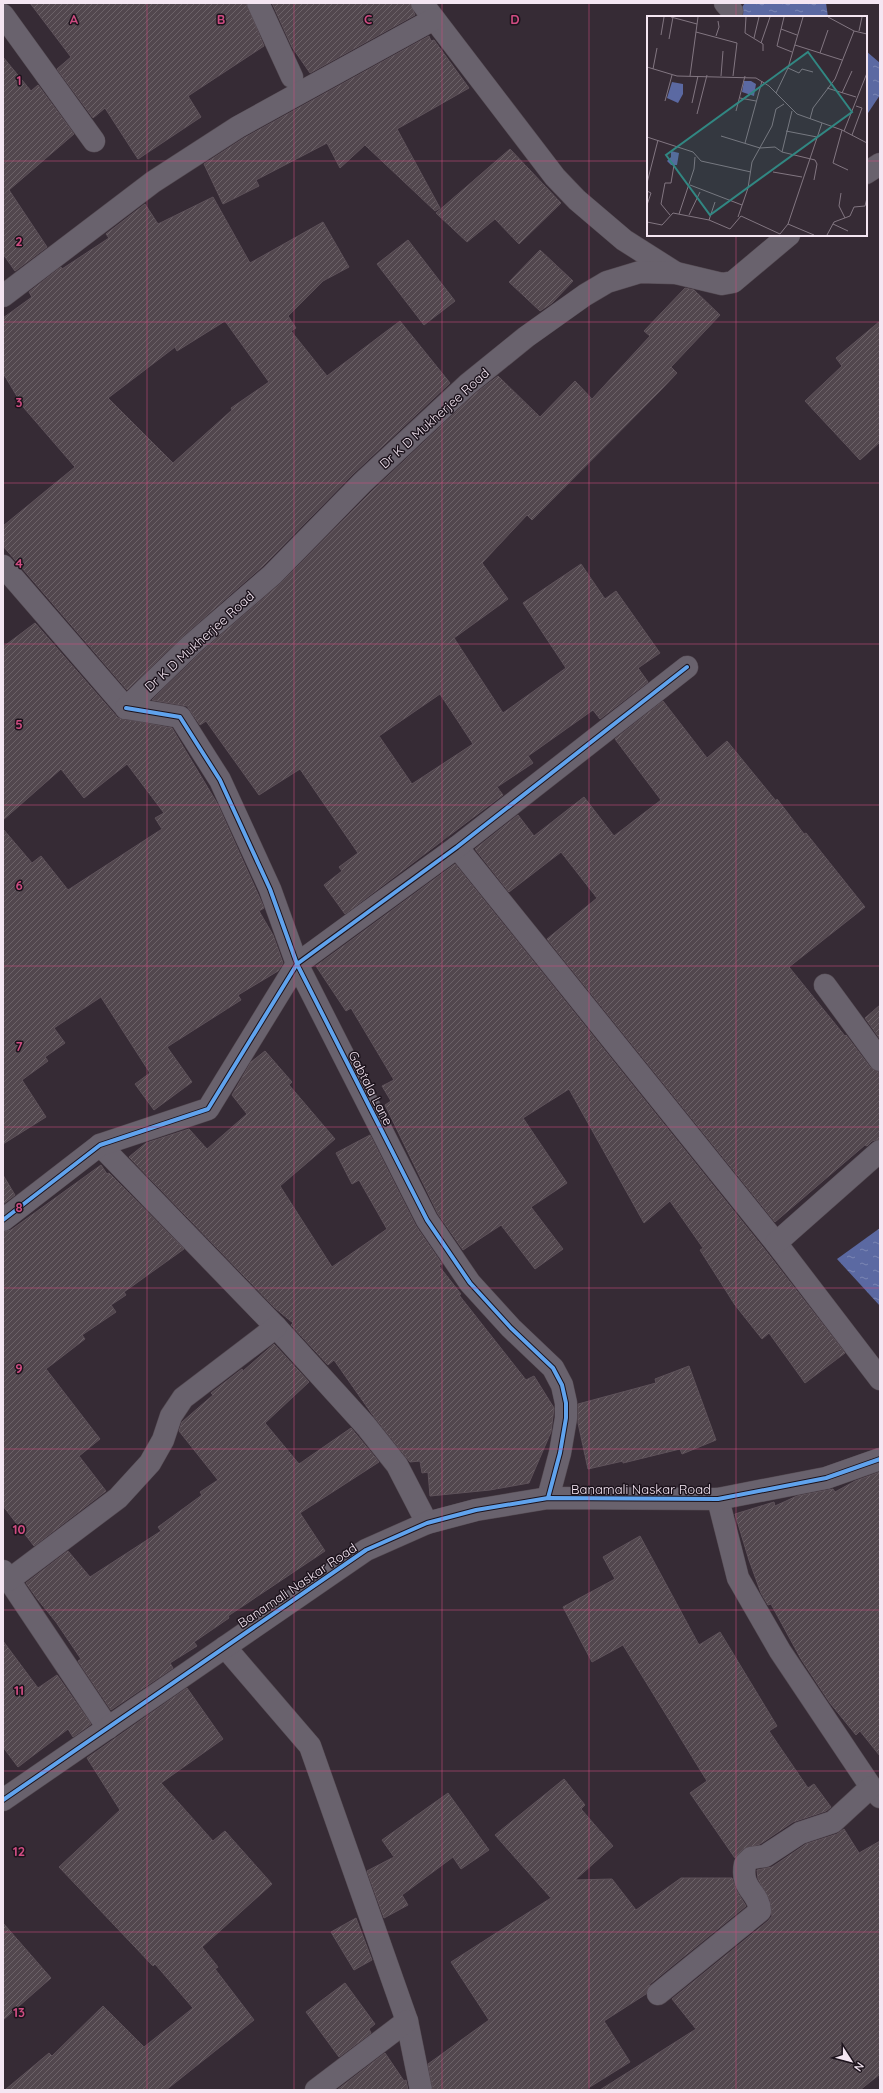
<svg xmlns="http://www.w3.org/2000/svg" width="883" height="2093" font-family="Quicksand,sans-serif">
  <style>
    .water { fill: url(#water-ripples) }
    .building { fill: url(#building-hatch); stroke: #5e525a; fill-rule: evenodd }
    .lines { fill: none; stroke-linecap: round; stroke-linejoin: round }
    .minor-casing { stroke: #544a52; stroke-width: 23 }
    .minor { stroke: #69626d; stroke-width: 22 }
    .cycleway-casing { stroke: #1c131c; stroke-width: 6 }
    .cycleway { stroke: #60a3ed; stroke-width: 4 }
    .grid { fill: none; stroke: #ce4c81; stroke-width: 1; stroke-opacity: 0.55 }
    .labels { text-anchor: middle; stroke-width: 3; stroke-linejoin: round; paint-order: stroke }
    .street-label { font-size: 13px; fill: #f4e6f2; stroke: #1c131c }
    .inset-road { fill: none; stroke: #827681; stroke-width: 1 }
    .view { fill: #318782; fill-opacity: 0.15; stroke: #318782; stroke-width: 2 }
    .inset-edge { fill: none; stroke: #f4e6f2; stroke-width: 2 }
    .grid-label { font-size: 13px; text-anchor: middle; font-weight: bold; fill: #ce4c81; stroke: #1c131c; stroke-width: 3; stroke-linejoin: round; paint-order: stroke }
  </style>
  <defs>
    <pattern id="water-ripples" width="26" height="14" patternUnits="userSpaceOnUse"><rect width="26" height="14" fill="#5b69a2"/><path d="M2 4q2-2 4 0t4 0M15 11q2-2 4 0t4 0" fill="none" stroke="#7b86b4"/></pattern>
    <pattern id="building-hatch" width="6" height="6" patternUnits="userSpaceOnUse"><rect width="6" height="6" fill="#52474e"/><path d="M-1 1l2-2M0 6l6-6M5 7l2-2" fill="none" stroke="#6c6268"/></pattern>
  </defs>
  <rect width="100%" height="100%" fill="#362b35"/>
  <g class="water">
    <polygon points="745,3 826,3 828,17 735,17"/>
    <polygon points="866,51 880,63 880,95 866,116"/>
    <polygon points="880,1228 880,1306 837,1259"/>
  </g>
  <g class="building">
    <polygon points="30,3 246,3 264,46 188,96 201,117 138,159 105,108 93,118 57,69 71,57"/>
    <polygon points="272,3 410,3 415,15 310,73 292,47"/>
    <polygon points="429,36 431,41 434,40 469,88 397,129 440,208 435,211 365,145 340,168 327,143 256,180 259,186 223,204 204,164 244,138"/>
    <polygon points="3,57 31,91 38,85 74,134 9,190 47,247 15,271 3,254"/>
    <polygon points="510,149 561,203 519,244 495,219 467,242 436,213"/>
    <path d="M 213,197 L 250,263 L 323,222 L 349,267 L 323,281 L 288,316 L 296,328 L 291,331 L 327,376 L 400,321 L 450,383 L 353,474 L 263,566 L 183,636 L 127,690 L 3,546 L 3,526 L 75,467 L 24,408 L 3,373 L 3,318 L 32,297 L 29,292 L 61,267 L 62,269 L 109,238 L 106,234 L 145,204 L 158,224 ZM 225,321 L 269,382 L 231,408 L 232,410 L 173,463 L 108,398 L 175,347 L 177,351 Z"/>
    <polygon points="408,240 455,301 424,325 377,264"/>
    <polygon points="540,250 573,281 552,303 540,311 509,282"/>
    <path d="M 685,288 L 694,290 L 720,315 L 671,367 L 677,373 L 660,391 L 532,520 L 527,515 L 482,563 L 508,599 L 454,638 L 503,713 L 566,668 L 523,603 L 581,564 L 605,599 L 616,591 L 660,653 L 638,668 L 648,682 L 600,719 L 593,710 L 528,756 L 533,763 L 497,787 L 503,795 L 345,914 L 324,885 L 342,871 L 339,867 L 358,853 L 300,769 L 259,795 L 206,721 L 200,725 L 187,706 L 152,700 L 199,654 L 280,584 L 371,492 L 476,393 L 498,376 L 540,417 L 575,381 L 592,399 L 650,336 L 644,331 ZM 440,694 L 473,744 L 412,784 L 379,736 Z"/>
    <polygon points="880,321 880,442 860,460 805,401 842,366 836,358"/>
    <polygon points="35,623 118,718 172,728 217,803 258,894 264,908 259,911 273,935 283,963 278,971 238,995 241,1000 167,1047 192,1082 154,1110 135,1084 150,1073 101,997 54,1028 65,1043 45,1057 48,1061 22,1080 46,1117 3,1144 3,829 32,863 41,856 68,890 162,829 155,818 164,813 127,764 84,798 61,769 3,820 3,647"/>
    <polygon points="663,701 707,758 727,741 776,801 777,799 804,834 806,833 865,907 789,967 845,1036 846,1035 870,1067 880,1072 880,1139 872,1141 867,1146 865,1145 775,1222 547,939 597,898 561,852 509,892 475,849 518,815 534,836 584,797 614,836 661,800 615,739"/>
    <polygon points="455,864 766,1251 845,1353 805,1383 769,1333 762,1339 735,1305 700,1250 703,1248 670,1201 644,1223 569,1089 523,1118 567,1183 531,1207 563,1249 535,1269 501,1225 463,1250 438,1214 385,1105 391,1101 382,1086 394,1080 351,1008 346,1011 316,966"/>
    <polygon points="880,1005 880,1039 865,1018"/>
    <polygon points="265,1051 292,1082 289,1085 335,1139 280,1186 332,1267 387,1229 359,1180 352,1184 336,1153 370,1135 416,1226 442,1264 439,1266 461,1294 459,1295 526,1380 534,1376 554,1408 551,1432 529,1483 490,1490 430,1496 428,1472 422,1473 420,1461 410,1462 372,1414 334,1360 328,1365 291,1325 293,1323 275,1308 129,1157 146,1143 189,1129 207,1149 247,1114 232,1095 251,1062"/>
    <polygon points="101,1165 107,1174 109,1173 184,1249 124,1292 126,1295 111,1305 116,1312 82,1335 85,1339 46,1369 100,1439 79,1456 106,1491 34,1546 3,1506 3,1232 11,1230"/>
    <polygon points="3,1175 15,1195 3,1204"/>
    <polygon points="274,1344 309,1382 265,1423 299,1464 351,1428 379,1462 300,1513 325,1551 228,1616 229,1618 194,1642 197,1646 170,1663 173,1668 111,1710 78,1661 81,1659 56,1622 38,1600 26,1583 68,1551 90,1577 161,1531 158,1527 202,1495 200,1492 218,1480 179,1431 182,1422 213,1395 211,1393 242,1369 243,1371"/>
    <polygon points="689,1366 716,1440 682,1454 680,1449 623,1463 623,1461 588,1469 578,1423 578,1404 656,1383 655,1379"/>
    <polygon points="880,1472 880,1756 860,1731 856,1735 830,1703 801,1659 771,1604 768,1605 761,1593 749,1560 735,1514 774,1502 775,1506 797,1496 833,1489 835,1492 855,1481"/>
    <polygon points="640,1536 699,1645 720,1632 777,1726 769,1731 808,1788 814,1784 831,1807 826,1811 793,1822 760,1844 743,1849 735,1858 690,1793 707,1781 623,1645 592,1662 563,1607 615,1579 603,1557"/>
    <polygon points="3,1641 38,1688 57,1675 91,1724 73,1737 68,1729 18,1767 3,1747"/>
    <polygon points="187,1688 223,1739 161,1783 213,1841 225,1831 272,1884 202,1947 218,1967 215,1969 254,2020 166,2090 5,2090 49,2053 52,2056 103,2006 144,2047 193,2008 155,1964 153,1966 59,1867 120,1810 87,1758"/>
    <polygon points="564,1779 585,1805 581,1809 613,1846 575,1880 612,1879 636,1910 681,1878 732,1878 736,1890 746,1906 650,1984 646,1994 604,2021 630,2062 585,2090 433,2090 428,2064 489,2020 451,1962 551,1898 495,1835"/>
    <polygon points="448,1793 489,1850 461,1869 453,1857 402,1895 408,1905 384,1918 367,1871 394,1857 382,1840"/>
    <polygon points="844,1829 859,1853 880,1841 880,2074 860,2090 600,2090 696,2029 672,1999 768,1921 772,1916 770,1900 758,1879 757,1870 772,1867 806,1844 837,1834"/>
    <polygon points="356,1918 372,1960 354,1970 331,1932"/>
    <polygon points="3,1923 51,1978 3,2020"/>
    <polygon points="345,1983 375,2024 369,2029 371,2033 339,2057 306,2012"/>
    <polygon points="385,2053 404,2081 406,2080 408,2090 337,2090"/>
  </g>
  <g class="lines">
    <defs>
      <g id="minor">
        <polyline points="258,3 292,77"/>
        <polyline points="422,3 555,177 577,200 624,240 676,273"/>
        <polyline points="725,3 732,11"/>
        <polyline points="3,15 94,141"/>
        <polyline points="866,173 880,164"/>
        <polyline points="3,296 153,182 238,127 434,19"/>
        <polyline points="3,566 126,708"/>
        <polyline points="126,708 180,717 220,780 270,889 297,964 427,1220 470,1283 511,1328 553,1368 562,1385 566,1403 566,1418 560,1453 548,1498"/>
        <polyline points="126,708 191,645 272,575 362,483 468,384 526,337 585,295 607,282 640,272 676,273 722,284 733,282 789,235"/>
        <polyline points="457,847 776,1243 880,1379"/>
        <polyline points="825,985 880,1060"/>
        <polyline points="100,1145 276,1327 366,1426 397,1465 427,1523"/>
        <polyline points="3,1220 100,1145 208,1109 297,964 457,847 687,667"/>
        <polyline points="776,1243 880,1151"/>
        <polyline points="718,1499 738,1578 780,1651 871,1787 880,1797"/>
        <polyline points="3,1571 108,1728"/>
        <polyline points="9,1580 118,1498 150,1463 163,1440 171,1416 183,1398 276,1327"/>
        <polyline points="225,1647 310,1746 407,2021 421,2090"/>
        <polyline points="3,1800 366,1550 427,1523 476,1510 548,1498 718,1499 826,1478 880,1459"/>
        <path d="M 658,1994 L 760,1911 C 759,1891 740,1890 745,1864 L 751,1858 L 765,1856 L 800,1833 L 833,1822 L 871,1787"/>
        <polyline points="316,2090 407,2021"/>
      </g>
    </defs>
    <use href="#minor" class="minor-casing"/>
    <use href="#minor" class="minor"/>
    <defs>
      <g id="cycleway">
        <polyline points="126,708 180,717 220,780 270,889 297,964 427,1220 470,1283 511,1328 553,1368 562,1385 566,1403 566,1418 560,1453 548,1498"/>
        <polyline points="3,1220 100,1145 208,1109 297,964 457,847 687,667"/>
        <polyline points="3,1800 366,1550 427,1523 476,1510 548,1498 718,1499 826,1478 880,1459"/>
      </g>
    </defs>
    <use href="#cycleway" class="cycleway-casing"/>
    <use href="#cycleway" class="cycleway"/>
  </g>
  <path class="grid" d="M 147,3 L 147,2090M 294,3 L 294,2090M 442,3 L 442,2090M 589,3 L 589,2090M 736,3 L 736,17M 3,161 L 648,161M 866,161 L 880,161M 736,235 L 736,2090M 3,322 L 880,322M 3,483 L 880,483M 3,644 L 880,644M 3,805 L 880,805M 3,966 L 880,966M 3,1127 L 880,1127M 3,1288 L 880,1288M 3,1449 L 880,1449M 3,1610 L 880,1610M 3,1771 L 880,1771M 3,1932 L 880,1932"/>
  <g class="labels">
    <g class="street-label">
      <text transform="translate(434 418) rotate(-42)" y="5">Dr K D Mukherjee Road</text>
      <text transform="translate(199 641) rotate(-42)" y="5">Dr K D Mukherjee Road</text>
      <text transform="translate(371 1088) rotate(63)" y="5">Gabtala Lane</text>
      <text x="641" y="1494">Banamali Naskar Road</text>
      <text transform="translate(297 1585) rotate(-34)" y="5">Banamali Naskar Road</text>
    </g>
  </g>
  <g transform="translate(647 16)">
    <rect width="220" height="220" fill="#362b35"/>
    <path d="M 97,65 L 104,65 L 109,68 L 107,80 L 95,76 ZM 25,66 L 36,68 L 36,78 L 31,87 L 20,82 ZM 24,135 L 32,137 L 30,149 L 24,149 L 20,145 L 24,141 Z" fill="#5b69a2"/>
    <path class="inset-road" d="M 24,1 L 50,8M 99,1 L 98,17 L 116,28 L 116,35M 137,1 L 130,30 L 145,36M 181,1 L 207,15 L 220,18M 134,13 L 150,19M 212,15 L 215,1M 49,16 L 90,27 L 86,60M 14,19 L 17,1M 69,20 L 72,11 L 71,5M 107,22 L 112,1M 22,23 L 26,1M 114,27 L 123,1M 148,29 L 195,44M 173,37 L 181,14M 0,51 L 30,60 L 109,62 L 122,70 L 150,98 L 195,114 L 220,127M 141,52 L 152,57 L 155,53 L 166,56M 6,53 L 10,32M 43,60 L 51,1M 74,60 L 76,35M 180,72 L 209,81M 129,77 L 141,52 L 156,1M 195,77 L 205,55M 93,82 L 109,85M 18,85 L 25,59M 45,87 L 51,60M 89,95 L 98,60M 50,98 L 60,59M 163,103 L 166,92 L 188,63 L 207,15M 195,114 L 186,147 L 201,154M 139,115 L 170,121M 197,115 L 220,57M 205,119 L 215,92 L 209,90M 74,120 L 113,132 L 128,131 L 135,136 L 168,144 L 170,148 L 167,164M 0,121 L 46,136 L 54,145 L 104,156M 98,127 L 115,65M 135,136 L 145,95M 126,156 L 155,161M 0,167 L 11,124M 43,169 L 95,189M 0,175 L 4,177 L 0,189M 194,177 L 192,190 L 198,202M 32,198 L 47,153 L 48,141M 23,199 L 14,188 L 18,167 L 24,167 L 27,149M 42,199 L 53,176M 91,201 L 101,172 L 105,146 L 125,110 L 129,93 L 137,88M 62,204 L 68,186M 0,206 L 15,209 L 26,197 L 62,204 L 83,213 L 94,200 L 133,218M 141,208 L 167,219M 186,208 L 201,215M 133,218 L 141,208 L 175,107M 180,219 L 187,206 L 203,200 L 207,191 L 218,190 L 220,182"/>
    <path class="view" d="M 161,36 L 205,96 L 63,199 L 19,139 Z"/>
    <rect width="220" height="220" class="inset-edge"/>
  </g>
  <g class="grid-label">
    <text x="74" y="24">A</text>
    <text x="221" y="24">B</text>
    <text x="368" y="24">C</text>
    <text x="515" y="24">D</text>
    <text x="19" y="85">1</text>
    <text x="19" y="246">2</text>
    <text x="19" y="407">3</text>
    <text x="19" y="568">4</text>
    <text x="19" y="729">5</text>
    <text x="19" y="890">6</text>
    <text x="19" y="1051">7</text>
    <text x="19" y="1212">8</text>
    <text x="19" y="1373">9</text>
    <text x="19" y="1534">10</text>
    <text x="19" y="1695">11</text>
    <text x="19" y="1856">12</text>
    <text x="19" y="2017">13</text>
  </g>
  <rect width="883" height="2093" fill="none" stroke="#f4e6f2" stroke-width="8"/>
  <g transform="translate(851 2061) rotate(126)" stroke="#1c131c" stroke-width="3" paint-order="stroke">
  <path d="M0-3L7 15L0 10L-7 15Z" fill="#f4e6f2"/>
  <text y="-6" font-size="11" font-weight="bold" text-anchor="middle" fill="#f4e6f2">N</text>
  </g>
</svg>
